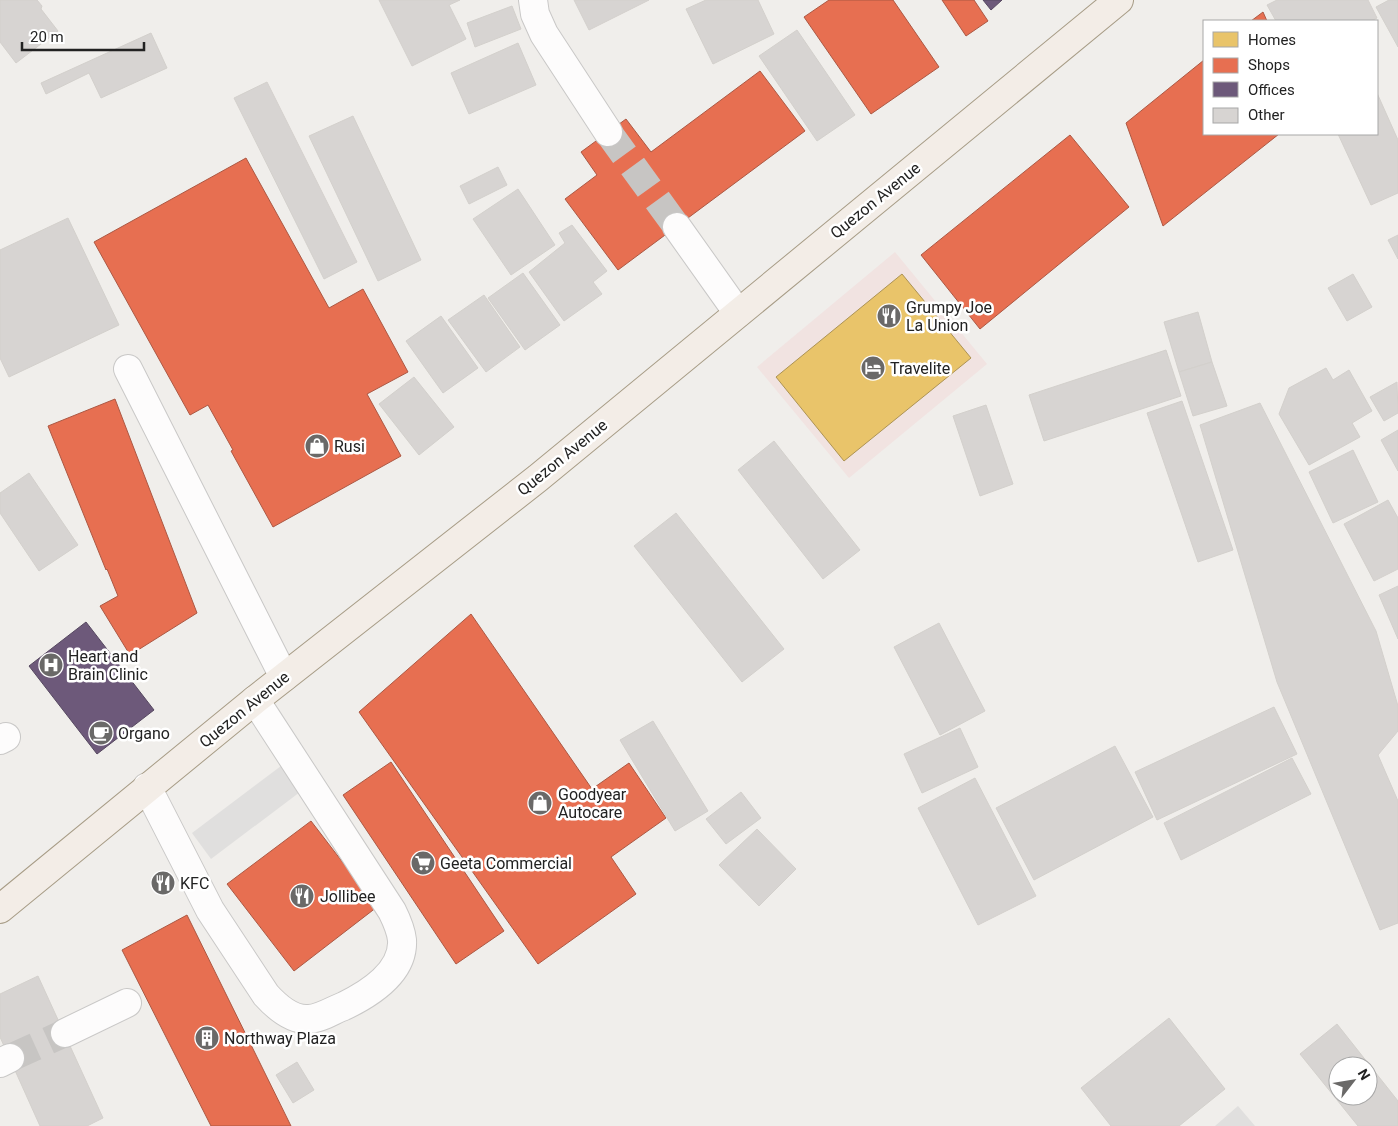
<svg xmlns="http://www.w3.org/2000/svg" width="1398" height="1126" font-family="Roboto,sans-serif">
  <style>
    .commercial { fill: #f1e3e1 }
    .parking { fill: #e0dfde }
    .homes { fill: #e9c46a; stroke: #ad9354 }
    .shops { fill: #e76f51; stroke: #ac5843 }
    .offices { fill: #6d597a; stroke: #564860 }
    .building { fill: #d7d4d2; stroke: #d3d0cc; fill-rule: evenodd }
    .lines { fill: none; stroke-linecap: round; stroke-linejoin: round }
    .minor-tunnel { stroke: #c7c5c3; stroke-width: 28; stroke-dasharray: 28 14; stroke-linecap: butt }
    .minor-casing { stroke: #c9c8c7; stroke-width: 30 }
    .major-casing { stroke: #a79c86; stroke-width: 30 }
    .minor { stroke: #fdfcfc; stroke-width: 28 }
    .major { stroke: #f3ede7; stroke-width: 28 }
    .labels { text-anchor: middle; stroke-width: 5; stroke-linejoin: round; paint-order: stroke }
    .street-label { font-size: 16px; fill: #222; stroke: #fff }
    .poi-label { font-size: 16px; fill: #222; stroke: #fff; text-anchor: start }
  </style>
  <rect width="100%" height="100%" fill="#f0eeeb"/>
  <polygon class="commercial" points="895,252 987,364 849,478 757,367"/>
  <g class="parking">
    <polygon points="281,766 300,792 211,859 192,833"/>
    <polygon points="1238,1106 1255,1126 1215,1126"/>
  </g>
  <polygon class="homes" points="902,274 971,358 844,461 776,377"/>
  <g class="shops">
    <polygon points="829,0 893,0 939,67 871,114 804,17"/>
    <polygon points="942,0 974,0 988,21 966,36"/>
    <polygon points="1263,12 1267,21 1251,21"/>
    <polygon points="1204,60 1204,134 1279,134 1163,226 1126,123"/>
    <polygon points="760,71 805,131 618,270 565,199 597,175 581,152 626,119 651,152"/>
    <polygon points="1070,135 1129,207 980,329 921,255"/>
    <polygon points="246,158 329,308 363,289 408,372 367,394 401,456 273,527 231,451 233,450 208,405 190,415 94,242"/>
    <polygon points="115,399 197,613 130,655 100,606 118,596 107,569 106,570 48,426"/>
    <polygon points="471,614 592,789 629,763 666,818 611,857 636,894 538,964 359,712"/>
    <polygon points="391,762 504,931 456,964 343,795"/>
    <polygon points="311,821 377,907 294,971 227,884"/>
    <polygon points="187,915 291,1126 211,1126 122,950"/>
  </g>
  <g class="offices">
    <polygon points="983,0 1002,0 991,10"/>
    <polygon points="86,622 154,710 97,754 29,666"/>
  </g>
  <g class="building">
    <polygon points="0,0 37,0 42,6 41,9 58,31 16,63 0,42"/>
    <polygon points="379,0 460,0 449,5 466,39 412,66"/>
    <polygon points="574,0 649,0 589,30"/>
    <polygon points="706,0 758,0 774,34 713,64 686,9"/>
    <polygon points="1277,0 1368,0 1377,18 1371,21 1276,21 1267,5"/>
    <polygon points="1389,0 1398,0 1398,47 1376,7"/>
    <polygon points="512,6 521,29 475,47 467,23"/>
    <polygon points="797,30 855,115 817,141 759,56"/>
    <polygon points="151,33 167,68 101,98 89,73 46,94 41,83"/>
    <polygon points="518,43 536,85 469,114 451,73"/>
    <polygon points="267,82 357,262 324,279 234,98"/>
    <polygon points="1377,93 1398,140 1398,193 1371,205 1338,134 1377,134"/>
    <polygon points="353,116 421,260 378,281 309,136"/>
    <polygon points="498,167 507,185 469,204 460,186"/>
    <polygon points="518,189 555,245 511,275 473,219"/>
    <polygon points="68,218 119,325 9,377 0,358 0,250"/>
    <polygon points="572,225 607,271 593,282 602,294 564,321 529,272 565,243 559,233"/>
    <polygon points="1398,235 1398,259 1388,240"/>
    <polygon points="523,273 560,325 525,350 488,298"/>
    <polygon points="1353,274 1372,307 1347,321 1328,288"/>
    <polygon points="484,295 520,347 486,372 448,320"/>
    <polygon points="1198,312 1212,362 1179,372 1164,322"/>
    <polygon points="441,316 478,368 443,393 406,341"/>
    <polygon points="1166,350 1181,396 1044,441 1029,395"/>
    <polygon points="1212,362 1227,406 1193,416 1179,372"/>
    <polygon points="1326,368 1333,380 1349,370 1372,411 1352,423 1360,437 1309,465 1279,414 1289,388"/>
    <polygon points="414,377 454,427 419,455 379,404"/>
    <polygon points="1397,382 1398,413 1384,421 1370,397"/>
    <polygon points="1182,401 1233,550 1198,562 1147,413"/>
    <polygon points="1260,403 1376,631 1398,706 1398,731 1378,755 1398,801 1398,923 1380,930 1277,682 1200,425"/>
    <polygon points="986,405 1013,484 980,496 953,416"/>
    <polygon points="1398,430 1398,471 1381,440"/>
    <polygon points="774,441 860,550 823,579 738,470"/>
    <polygon points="1353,450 1378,502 1333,523 1309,472"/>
    <polygon points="29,473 78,545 39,571 0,513 0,493"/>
    <polygon points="1388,500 1398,518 1398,569 1374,581 1344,524"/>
    <polygon points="676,513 784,649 742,682 634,546"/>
    <polygon points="1398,586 1398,639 1379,595"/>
    <polygon points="939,623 985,711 940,735 894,647"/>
    <polygon points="1274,707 1297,754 1157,820 1135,772"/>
    <polygon points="653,721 708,811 675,831 620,740"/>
    <polygon points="960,728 978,767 922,793 904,754"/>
    <polygon points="1115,746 1153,817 1034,880 996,808"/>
    <polygon points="1292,758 1311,794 1181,860 1164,823"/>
    <polygon points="975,778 1036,896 978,925 918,808"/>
    <polygon points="741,792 761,818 726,844 706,819"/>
    <polygon points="757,829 796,869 759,906 719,865"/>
    <polygon points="38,976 103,1118 87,1126 40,1126 0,1037 0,994"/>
    <polygon points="1169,1018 1225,1089 1179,1126 1111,1126 1081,1088"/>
    <path d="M 1337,1024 L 1398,1101 L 1398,1126 L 1358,1126 L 1300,1054 ZM 1338,1066 L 1368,1066 L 1368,1096 L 1338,1096 Z"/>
    <polygon points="297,1062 314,1090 293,1103 276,1075"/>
  </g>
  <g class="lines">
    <g class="minor-tunnel">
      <polyline points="608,132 677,227"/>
      <polyline points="10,1058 65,1033"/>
    </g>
    <defs>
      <g id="minor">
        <polyline points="533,0 535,14 544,34 608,132"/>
        <polyline points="677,227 738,313"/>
        <polyline points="128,369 284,677"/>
        <polyline points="0,740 6,737"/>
        <path d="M 147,787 L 210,910 L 266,995 C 276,1006 291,1020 308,1019 C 320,1019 333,1010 344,1006 C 369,994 404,972 402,940 C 401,930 397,921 392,911 L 255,700"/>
        <polyline points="65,1033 127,1003"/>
        <polyline points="0,1063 10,1058"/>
      </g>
      <polyline id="major" points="0,909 255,700 538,478 1119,0"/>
    </defs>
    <use href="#minor" class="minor-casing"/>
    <use href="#major" class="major-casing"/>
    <use href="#minor" class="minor"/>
    <use href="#major" class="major"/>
  </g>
  <defs>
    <symbol id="restaurant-disc" viewBox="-11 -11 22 22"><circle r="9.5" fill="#6a6968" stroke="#fff"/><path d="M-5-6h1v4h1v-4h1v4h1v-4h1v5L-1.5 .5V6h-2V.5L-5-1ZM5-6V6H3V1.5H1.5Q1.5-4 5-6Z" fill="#fff"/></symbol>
    <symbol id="hotel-disc" viewBox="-11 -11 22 22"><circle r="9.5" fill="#6a6968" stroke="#fff"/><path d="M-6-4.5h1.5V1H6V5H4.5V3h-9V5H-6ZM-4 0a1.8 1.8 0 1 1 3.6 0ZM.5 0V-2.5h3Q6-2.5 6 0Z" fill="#fff"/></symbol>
    <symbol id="shop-disc" viewBox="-11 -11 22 22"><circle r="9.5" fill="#6a6968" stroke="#fff"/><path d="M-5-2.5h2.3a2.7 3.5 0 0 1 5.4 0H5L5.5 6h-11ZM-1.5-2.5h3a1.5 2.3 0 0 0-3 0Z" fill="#fff"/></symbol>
    <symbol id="hospital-disc" viewBox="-11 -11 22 22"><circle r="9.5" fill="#6a6968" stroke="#fff"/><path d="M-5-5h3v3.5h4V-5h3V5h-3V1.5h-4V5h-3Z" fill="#fff"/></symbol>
    <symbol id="cafe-disc" viewBox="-11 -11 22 22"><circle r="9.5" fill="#6a6968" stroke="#fff"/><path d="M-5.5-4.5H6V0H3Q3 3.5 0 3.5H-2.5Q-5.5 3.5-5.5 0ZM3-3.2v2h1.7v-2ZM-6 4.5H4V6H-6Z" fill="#fff"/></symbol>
    <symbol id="supermarket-disc" viewBox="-11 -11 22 22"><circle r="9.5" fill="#6a6968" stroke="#fff"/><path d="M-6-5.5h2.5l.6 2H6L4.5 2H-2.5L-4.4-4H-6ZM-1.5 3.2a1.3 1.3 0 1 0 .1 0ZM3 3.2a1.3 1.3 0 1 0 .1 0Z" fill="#fff"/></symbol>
    <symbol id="building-disc" viewBox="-11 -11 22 22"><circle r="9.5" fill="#6a6968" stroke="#fff"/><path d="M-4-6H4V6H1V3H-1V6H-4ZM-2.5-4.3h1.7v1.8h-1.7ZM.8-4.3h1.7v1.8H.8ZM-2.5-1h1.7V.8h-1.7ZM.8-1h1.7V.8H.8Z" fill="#fff"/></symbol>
  </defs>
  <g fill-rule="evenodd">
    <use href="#restaurant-disc" x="875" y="302" width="28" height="28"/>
    <use href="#hotel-disc" x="859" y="354" width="28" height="28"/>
    <use href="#shop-disc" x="303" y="432" width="28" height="28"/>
    <use href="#hospital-disc" x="37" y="651" width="28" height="28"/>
    <use href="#cafe-disc" x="87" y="719" width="28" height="28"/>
    <use href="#shop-disc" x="526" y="789" width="28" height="28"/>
    <use href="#supermarket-disc" x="409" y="849" width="28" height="28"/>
    <use href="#restaurant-disc" x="149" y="869" width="28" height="28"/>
    <use href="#restaurant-disc" x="288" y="882" width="28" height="28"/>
    <use href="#building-disc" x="193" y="1024" width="28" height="28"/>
  </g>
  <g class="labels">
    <g class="street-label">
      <text transform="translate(875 200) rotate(-39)" y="6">Quezon Avenue</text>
      <text transform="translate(562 457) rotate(-39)" y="6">Quezon Avenue</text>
      <text transform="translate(244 709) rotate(-39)" y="6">Quezon Avenue</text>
    </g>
    <g class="poi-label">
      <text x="906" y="313">Grumpy Joe<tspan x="906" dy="18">La Union</tspan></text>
      <text x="890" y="374">Travelite</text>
      <text x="334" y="452">Rusi</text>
      <text x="68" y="662">Heart and<tspan x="68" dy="18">Brain Clinic</tspan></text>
      <text x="118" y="739">Organo</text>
      <text x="558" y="800">Goodyear<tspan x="558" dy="18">Autocare</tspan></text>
      <text x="440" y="869">Geeta Commercial</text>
      <text x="180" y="889">KFC</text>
      <text x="320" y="902">Jollibee</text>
      <text x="224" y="1044">Northway Plaza</text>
    </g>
  </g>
  <rect x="1203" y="20" width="175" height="115" fill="#ffffff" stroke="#a7a7a7"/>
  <rect x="1213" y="32" width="25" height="15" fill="#e9c46a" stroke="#a7a7a7"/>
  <text x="1248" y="45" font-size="15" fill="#222222">Homes</text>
  <rect x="1213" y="58" width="25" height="15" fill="#e76f51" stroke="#a7a7a7"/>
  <text x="1248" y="70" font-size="15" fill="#222222">Shops</text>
  <rect x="1213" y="82" width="25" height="15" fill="#6d597a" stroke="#a7a7a7"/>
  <text x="1248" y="95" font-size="15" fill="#222222">Offices</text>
  <rect x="1213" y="108" width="25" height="15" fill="#d7d4d2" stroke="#a7a7a7"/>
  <text x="1248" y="120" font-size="15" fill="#222222">Other</text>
  <g transform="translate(1353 1081) rotate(59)"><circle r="24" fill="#ffffff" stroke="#a7a7a7"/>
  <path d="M0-4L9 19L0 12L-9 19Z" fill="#6a6968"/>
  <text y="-8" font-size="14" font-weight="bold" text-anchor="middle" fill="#222222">N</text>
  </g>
  <path d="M22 42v8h122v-8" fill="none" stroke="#222222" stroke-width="2.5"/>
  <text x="30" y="42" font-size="15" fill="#222222" stroke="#ffffff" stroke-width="4" paint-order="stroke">20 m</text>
</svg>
